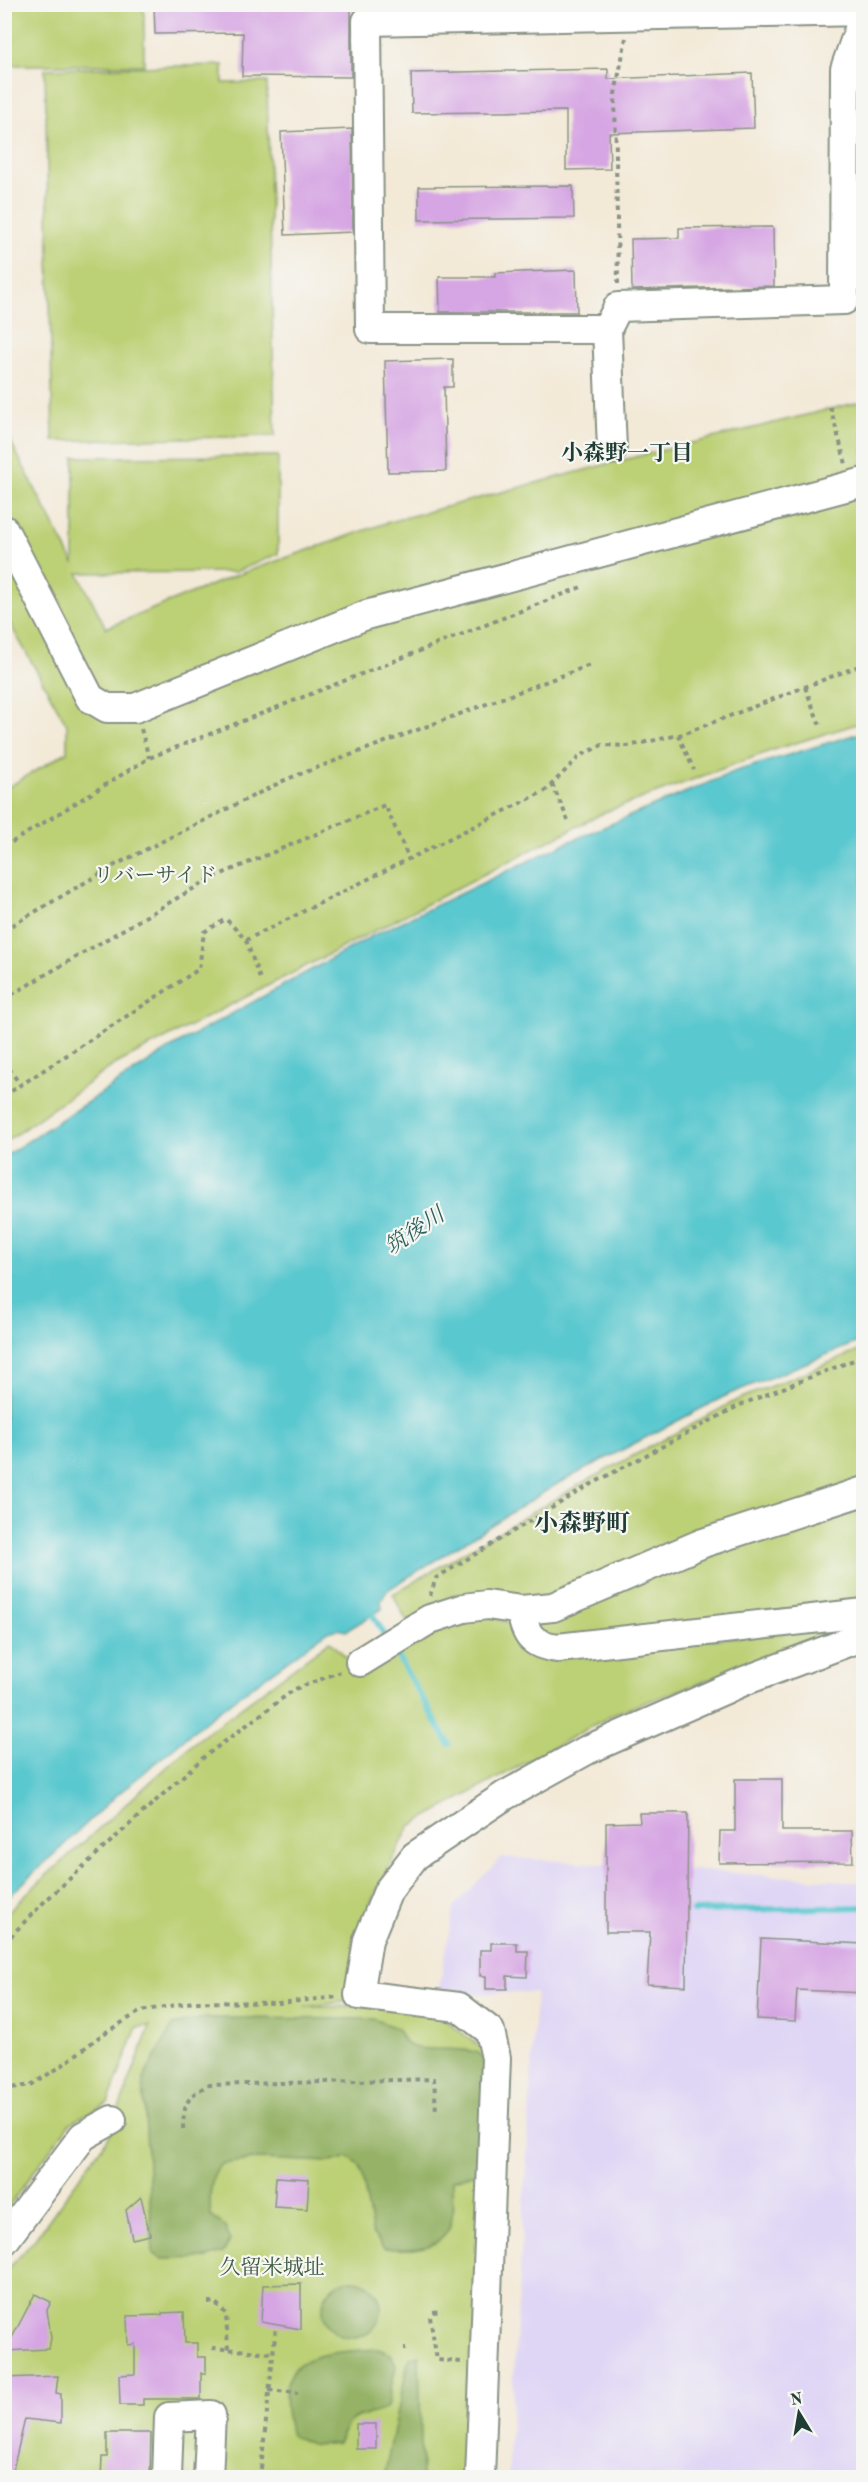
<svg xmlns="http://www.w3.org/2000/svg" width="868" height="2482" font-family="'Old Standard TT','Noto Serif JP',serif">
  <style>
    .built { fill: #dfd5f5 }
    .green { fill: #bcd074; stroke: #6e8654; stroke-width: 1.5 }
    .forest { fill: #95b266; stroke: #5a784d; stroke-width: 1.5 }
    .water { fill: #5ac8cf; stroke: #3c8282; stroke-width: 1.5 }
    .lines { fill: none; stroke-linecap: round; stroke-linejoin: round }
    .stream { stroke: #5ac8cf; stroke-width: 6 }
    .building { fill: #d6a5e3 }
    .minor-casing { stroke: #899386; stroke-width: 32 }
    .path { stroke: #899386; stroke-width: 4; stroke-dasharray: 4.5 4.5; stroke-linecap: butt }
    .minor { stroke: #fff; stroke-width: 28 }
    .labels { text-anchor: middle; stroke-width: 4.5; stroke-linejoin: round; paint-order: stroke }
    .park-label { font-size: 21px; fill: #3e5a41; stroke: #f6f6f2 }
    .neighbourhood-label { font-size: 22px; font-weight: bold; fill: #1f3d34; stroke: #f6f6f2 }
    .water-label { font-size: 22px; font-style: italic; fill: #2e605b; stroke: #f6f6f2 }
    .quarter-label { font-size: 24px; font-weight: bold; fill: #1f3d34; stroke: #f6f6f2 }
  </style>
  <rect width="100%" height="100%" fill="#f6f6f2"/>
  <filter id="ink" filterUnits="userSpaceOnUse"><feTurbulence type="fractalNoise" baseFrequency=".0167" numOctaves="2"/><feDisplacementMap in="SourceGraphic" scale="12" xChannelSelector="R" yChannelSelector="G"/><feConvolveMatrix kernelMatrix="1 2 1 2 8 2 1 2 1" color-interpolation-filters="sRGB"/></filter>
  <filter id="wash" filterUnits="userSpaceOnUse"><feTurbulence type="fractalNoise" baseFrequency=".008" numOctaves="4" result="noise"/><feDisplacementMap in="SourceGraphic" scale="24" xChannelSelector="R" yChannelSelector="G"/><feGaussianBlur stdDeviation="1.35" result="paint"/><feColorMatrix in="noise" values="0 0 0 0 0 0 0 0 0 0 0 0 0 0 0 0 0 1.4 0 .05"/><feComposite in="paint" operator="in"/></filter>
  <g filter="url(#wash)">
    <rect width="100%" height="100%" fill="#f3e9d7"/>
    <polygon class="built" points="502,1857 863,1882 863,2477 508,2477 536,1992 438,1995 454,1906"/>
    <g class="green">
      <polygon points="5,4 144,5 144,65 5,65"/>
      <polygon points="223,65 223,83 267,82 275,436 53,441 45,69"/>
      <polygon points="863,401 863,722 773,750 605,812 114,1065 5,1142 5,789 67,752 67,725 5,615 4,429 74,564 74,457 278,456 278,554 235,572 78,573 106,628 231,577 389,522 615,462"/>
      <polygon points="863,1349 863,1484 544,1600 407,1622 393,1594 577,1486 739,1399"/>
      <polygon points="863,1497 863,1606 563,1641 539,1632 530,1616"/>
      <polygon points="481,1614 507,1622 538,1656 863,1625 616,1713 410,1826 363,1918 351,2001 304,2007 390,2006 435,2012 488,2053 473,2477 5,2477 5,2273 35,2239 108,2138 150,2026 137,2027 108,2103 70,2123 5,2211 4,1917 26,1894 196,1741 330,1641 359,1670 438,1624"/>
    </g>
    <g class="forest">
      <path d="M 205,2018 L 373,2019 L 397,2028 C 400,2033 403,2041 407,2044 C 419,2054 459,2045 479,2053 L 484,2060 L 481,2168 L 475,2174 L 452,2180 C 452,2193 454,2209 451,2222 C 444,2252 408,2251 384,2248 L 373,2234 L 360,2166 L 348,2157 L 331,2162 L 258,2159 L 221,2164 C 209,2178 209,2198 211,2216 L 225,2226 L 230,2241 L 223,2253 L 208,2258 L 162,2259 L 153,2253 L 143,2079 L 173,2025 Z"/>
      <circle cx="352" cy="2309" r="29"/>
      <path d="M 378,2349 L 391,2354 L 396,2365 L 387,2407 C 376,2416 359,2412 351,2421 C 345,2426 342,2436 338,2443 L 314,2445 L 291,2435 C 269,2352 313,2354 378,2349 Z"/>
      <polygon points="419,2355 422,2477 384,2477 409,2358"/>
    </g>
    <polygon class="water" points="863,732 863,1340 727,1395 557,1484 386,1591 381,1601 382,1609 346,1631 338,1629 327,1632 209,1718 117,1795 5,1900 5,1156 172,1047 372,936 566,843 736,771"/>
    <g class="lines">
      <g class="stream">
        <polyline points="369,1608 386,1638"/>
        <polyline points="393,1649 449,1744"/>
        <polyline points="693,1911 864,1907"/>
      </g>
    </g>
    <g id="blocks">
      <g class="building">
        <polygon points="154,4 351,4 351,77 242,76 243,33 155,34"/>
        <polygon points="608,69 608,79 752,73 754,128 609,133 610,169 566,170 566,111 412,113 411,73"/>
        <polygon points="352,129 353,232 285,235 281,132"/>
        <polygon points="573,186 574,218 419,220 419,187"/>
        <polygon points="773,227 774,286 632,290 631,239 679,238 679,228"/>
        <polygon points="576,270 577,312 440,312 439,277 495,277 495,273"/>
        <polygon points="453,359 453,387 444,387 446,471 388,472 385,361"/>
        <polygon points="735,1779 782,1779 782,1831 852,1831 853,1862 719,1863 720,1831 735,1831"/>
        <polygon points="639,1813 688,1813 686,1986 647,1984 650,1932 606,1932 606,1823 640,1822"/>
        <polygon points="761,1939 864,1944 864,1993 797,1990 795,2021 757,2019"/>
        <polygon points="491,1943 517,1943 517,1951 528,1951 527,1977 507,1976 507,1989 486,1989 486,1976 480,1976 480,1950 491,1950"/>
        <polygon points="276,2177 309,2179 307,2209 274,2207"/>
        <polygon points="141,2197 150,2235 132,2239 126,2210"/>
        <polygon points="301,2284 301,2329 261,2322 263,2285"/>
        <polygon points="35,2294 51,2302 47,2310 51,2338 49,2349 5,2351"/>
        <polygon points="184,2312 185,2343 197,2343 197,2357 206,2357 206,2373 201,2373 201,2399 143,2399 143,2405 120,2405 119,2375 135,2374 135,2344 128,2345 127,2316 162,2315 162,2313"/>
        <polygon points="58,2376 56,2393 61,2394 61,2423 25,2419 11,2478 4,2478 4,2378"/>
        <rect x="356" y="2424" width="20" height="25"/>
        <polygon points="107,2433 151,2433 150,2478 101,2478 102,2457 107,2457"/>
      </g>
    </g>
  </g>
  <g filter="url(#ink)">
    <use href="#blocks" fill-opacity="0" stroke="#899386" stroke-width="1.5"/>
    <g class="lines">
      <defs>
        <g id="minor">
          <polyline points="864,11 367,21 370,329 607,329 618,307 844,300 845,69 864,15"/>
          <polyline points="607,329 612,449"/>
          <polyline points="4,530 90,698 107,708 135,708 366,615 864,482"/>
          <path d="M 521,1610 C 525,1636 532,1645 558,1648 L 864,1613"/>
          <polyline points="360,1662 430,1619 464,1608 487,1605 521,1610 553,1607 703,1543 864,1491"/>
          <polyline points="4,2241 83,2136 112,2120"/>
          <polyline points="167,2478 169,2417 211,2415 208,2478"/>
          <polyline points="480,2478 496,2058 490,2031 459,2007 359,1995 368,1940 388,1891 415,1856 504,1796 587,1750 744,1681 864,1636"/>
        </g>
      </defs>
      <use href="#minor" class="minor-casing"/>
      <g class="path">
        <polyline points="618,284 615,94 626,38"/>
        <polyline points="830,407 846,464"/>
        <polyline points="805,687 821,728"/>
        <polyline points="141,729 149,758"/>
        <polyline points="678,735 694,770"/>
        <polyline points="552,784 568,820"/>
        <polyline points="4,847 149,758 584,586"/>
        <polyline points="4,930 115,865 287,779 590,665"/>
        <polyline points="246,940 260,979"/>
        <polyline points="4,999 210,879 385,805 409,859"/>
        <polyline points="4,1061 21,1086"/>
        <polyline points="4,1096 199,969 204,932 226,919 246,940 545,791 580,756 602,745 628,746 683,734 864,664"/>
        <polyline points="430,1596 436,1578 588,1486 740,1405 864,1356"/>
        <polyline points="4,1943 43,1903 204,1757 295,1689 340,1672"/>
        <polyline points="4,2089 31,2085 60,2067 103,2034 141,2011 193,2002 279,2003 338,1997"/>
        <path d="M 183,2129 C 184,2104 186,2096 209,2085 L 434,2079 L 436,2111"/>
        <polyline points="208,2302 215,2302 226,2314 228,2349"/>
        <polyline points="433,2312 442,2311"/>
        <polyline points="430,2317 437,2360 461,2362"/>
        <polyline points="212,2348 273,2353"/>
        <polyline points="404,2349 406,2349"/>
        <polyline points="269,2390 298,2393"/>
        <polyline points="260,2478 276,2327"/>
      </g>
      <use href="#minor" class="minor"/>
    </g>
  </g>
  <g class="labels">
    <g class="park-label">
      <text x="155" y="882">リバーサイド</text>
      <text x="272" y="2274">久留米城址</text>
    </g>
    <g class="neighbourhood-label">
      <text x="627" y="460">小森野一丁目</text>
    </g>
    <g class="water-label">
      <text transform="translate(414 1230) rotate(-34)" y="8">筑後川</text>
    </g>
    <g class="quarter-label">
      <text x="582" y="1531">小森野町</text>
    </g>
  </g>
  <rect width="868" height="2482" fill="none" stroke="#f6f6f2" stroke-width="24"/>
  <g transform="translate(799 2413) rotate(349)" stroke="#f6f6f2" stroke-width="4.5" paint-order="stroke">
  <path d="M0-4.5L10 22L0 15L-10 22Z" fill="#1f3d34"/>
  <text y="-9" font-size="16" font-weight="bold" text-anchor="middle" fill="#1f3d34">N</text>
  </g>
</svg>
